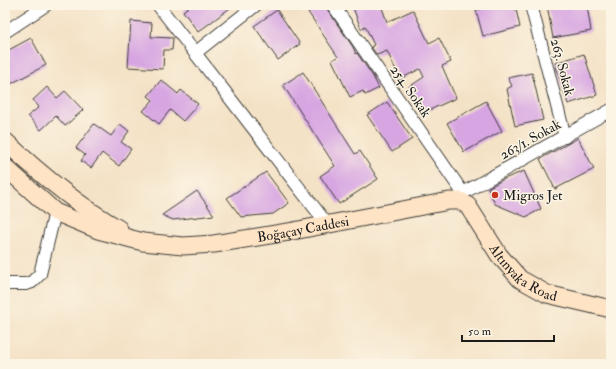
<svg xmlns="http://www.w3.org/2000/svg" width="616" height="369" font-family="'IM FELL Double Pica',serif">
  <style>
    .building { fill: #d7a6e2 }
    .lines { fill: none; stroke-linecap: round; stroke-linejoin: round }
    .minor-casing { stroke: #3c3a36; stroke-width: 14 }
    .secondary-casing { stroke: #3c3a36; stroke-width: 19 }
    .minor { stroke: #fff; stroke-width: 12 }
    .secondary { stroke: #fee4c5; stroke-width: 17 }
    .poi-dot { fill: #c8321e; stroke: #fcf5e5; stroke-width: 1.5 }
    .labels { text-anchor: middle; stroke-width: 3; stroke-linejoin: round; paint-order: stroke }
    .street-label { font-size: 14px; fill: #1c1c1c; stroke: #fcf5e5 }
    .poi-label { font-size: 14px; fill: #1c1c1c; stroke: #fcf5e5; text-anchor: start }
  </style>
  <rect width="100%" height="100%" fill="#fcf5e5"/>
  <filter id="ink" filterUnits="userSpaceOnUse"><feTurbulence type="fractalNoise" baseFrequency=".025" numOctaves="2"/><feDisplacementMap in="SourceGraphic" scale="8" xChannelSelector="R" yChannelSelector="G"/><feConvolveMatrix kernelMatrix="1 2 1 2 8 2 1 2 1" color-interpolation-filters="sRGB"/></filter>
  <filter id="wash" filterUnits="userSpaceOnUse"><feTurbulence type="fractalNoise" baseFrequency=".012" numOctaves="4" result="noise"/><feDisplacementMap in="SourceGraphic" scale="16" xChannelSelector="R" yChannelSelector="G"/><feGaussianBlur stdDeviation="0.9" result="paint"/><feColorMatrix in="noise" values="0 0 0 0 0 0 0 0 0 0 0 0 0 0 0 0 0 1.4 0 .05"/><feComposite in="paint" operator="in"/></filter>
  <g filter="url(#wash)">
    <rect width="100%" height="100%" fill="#f4e2c6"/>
    <g id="blocks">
      <g class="building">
        <polygon points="191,5 234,5 198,32 183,11"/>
        <polygon points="319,5 326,5 327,9 353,47 356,54 357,53 372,75 379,88 365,95 363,91 350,97 332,60 338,57 308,12"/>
        <polygon points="352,5 381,5 387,22 413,10 429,43 439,38 451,62 442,66 456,98 421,114 409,87 424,77 420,69 400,79 387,51 377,55 371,47 374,45 365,26 361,29"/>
        <polygon points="498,5 515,5 520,27 483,36 476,10"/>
        <polygon points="547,5 587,5 591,31 553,38"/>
        <polygon points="277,10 300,44 278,60 254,26"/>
        <polygon points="131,21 152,23 151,37 173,38 172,50 164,50 163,69 128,67"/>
        <polygon points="31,38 46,65 5,87 5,52"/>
        <polygon points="584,54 597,95 568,104 555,63"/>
        <polygon points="303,72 355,154 360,151 378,179 339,204 320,176 335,166 283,85"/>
        <polygon points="532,73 543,120 515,126 507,89 512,86 508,78"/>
        <polygon points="161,80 178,94 181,90 198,104 183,121 170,110 159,124 143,111 153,100 148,96"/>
        <polygon points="47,87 57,98 65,91 83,110 65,126 56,116 41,130 28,116 39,107 33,100"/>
        <polygon points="486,101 502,131 464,152 447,123"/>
        <polygon points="387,102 412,139 392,152 367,115"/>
        <polygon points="94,124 111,136 120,124 129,131 121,142 131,149 119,166 102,153 91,168 81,161 85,155 76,148"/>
        <polygon points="578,138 594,169 555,189 540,159"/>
        <polygon points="524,171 541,209 526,217 495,204 488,188 504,179"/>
        <polygon points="266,172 289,203 273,214 241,217 227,198"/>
        <polygon points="197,191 214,215 173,220 162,215"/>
      </g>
    </g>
  </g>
  <g filter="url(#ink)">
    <use href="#blocks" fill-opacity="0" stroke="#3c3a36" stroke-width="1"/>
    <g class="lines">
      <defs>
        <g id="minor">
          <polyline points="158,5 327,224"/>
          <polyline points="333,5 463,193"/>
          <polyline points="531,5 565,137"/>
          <polyline points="5,32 46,5"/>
          <polyline points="195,53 256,5"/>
          <polyline points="463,193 611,110"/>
          <polyline points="5,284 26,284 32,282 40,274 55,212"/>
        </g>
        <g id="secondary">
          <path d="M 5,141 C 40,174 77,205 119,229"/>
          <path id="s1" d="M 5,167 L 55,212 L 98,230 L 143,242 L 183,246 L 214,244 L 288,232 L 449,201 L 461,201 L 468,206 L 499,255 L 520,279 L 547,294 L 611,309"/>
        </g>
      </defs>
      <use href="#minor" class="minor-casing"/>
      <use href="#secondary" class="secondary-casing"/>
      <use href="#minor" class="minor"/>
      <use href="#secondary" class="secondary"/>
    </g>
  </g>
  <circle class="poi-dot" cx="495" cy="195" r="4"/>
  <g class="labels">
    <g class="street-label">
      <text transform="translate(563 67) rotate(75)" y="5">263. Sokak</text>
      <text transform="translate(411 91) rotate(55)" y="5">254. Sokak</text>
      <text transform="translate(530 139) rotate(-29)" y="5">263/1. Sokak</text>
      <text dy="5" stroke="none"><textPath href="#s1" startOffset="322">Boğaçay Caddesi</textPath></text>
      <text dy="5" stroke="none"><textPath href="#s1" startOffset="580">Altınyaka Road</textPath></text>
    </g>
    <g class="poi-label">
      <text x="503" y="200">Migros Jet</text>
    </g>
  </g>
  <rect width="616" height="369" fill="none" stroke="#fcf5e5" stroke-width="20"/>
  <path d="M462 335v6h92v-6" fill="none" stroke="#1c1c1c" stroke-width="2"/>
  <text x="468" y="335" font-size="12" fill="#1c1c1c" stroke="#fcf5e5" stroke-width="3" paint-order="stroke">50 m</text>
</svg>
